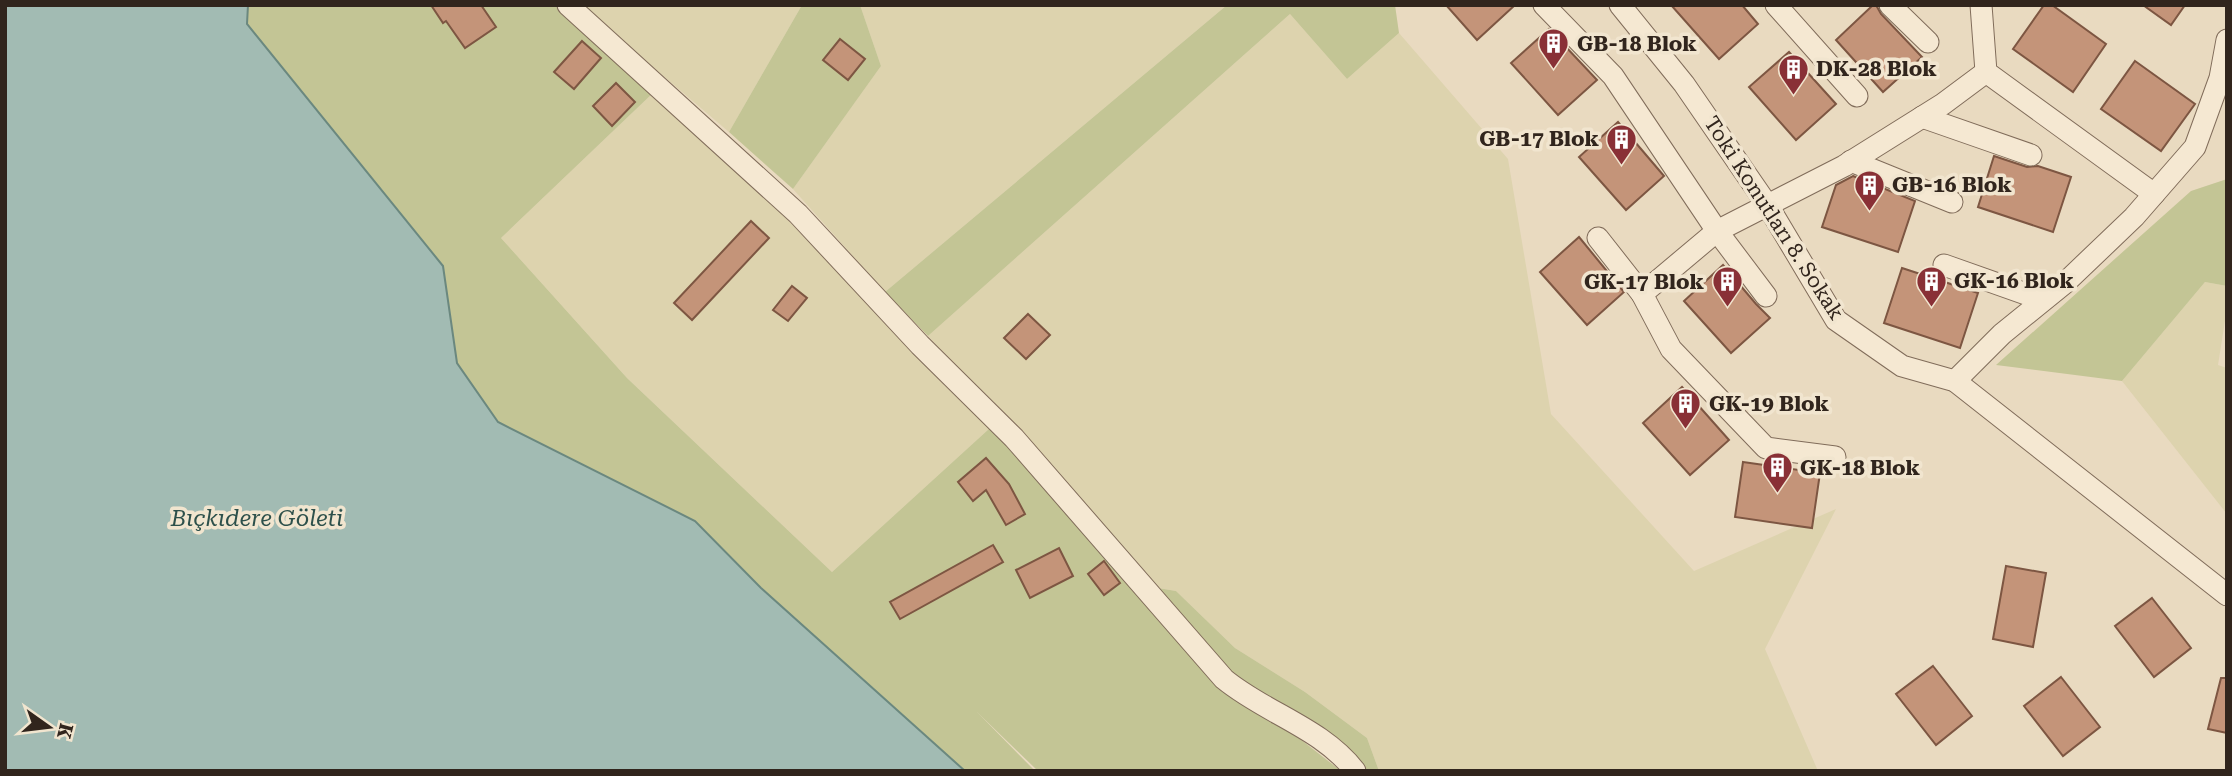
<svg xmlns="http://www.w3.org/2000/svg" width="2232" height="776" font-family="'Roboto Serif',serif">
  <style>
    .farmland { fill: #ddd3ae }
    .green { fill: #c3c595 }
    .water { fill: #a2bbb3; stroke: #6b887f; stroke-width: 2 }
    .building { fill: #c49479; stroke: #7d5642; stroke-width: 2 }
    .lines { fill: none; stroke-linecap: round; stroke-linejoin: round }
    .street-casing { stroke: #806c5a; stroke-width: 23 }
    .street { stroke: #f5e8d2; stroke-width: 21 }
    .labels { text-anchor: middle; stroke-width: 7; stroke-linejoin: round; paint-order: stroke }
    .poi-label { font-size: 21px; font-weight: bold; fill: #31251d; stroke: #f1e5cf; text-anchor: start }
    .street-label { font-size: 21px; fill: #31251d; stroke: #f1e5cf }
    .water-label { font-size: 23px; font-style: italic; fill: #2d504b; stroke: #f1e5cf }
  </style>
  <rect width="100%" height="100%" fill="#e9dac0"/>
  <g class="farmland">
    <polygon points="580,5 802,5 729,132"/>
    <polygon points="860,5 1227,5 885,292 793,189 881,66"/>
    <polygon points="1290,14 1347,79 1399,33 1508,159 1551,414 1694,571 1836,509 1765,649 1818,771 1379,771 1367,738 1305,692 1235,648 1176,591 1158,588 928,336"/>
    <polygon points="653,93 781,213 990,428 832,572 627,378 501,238"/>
    <polygon points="2205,282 2227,286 2227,308 2218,365 2227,368 2227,514 2122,381"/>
  </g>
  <g class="green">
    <polygon points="248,5 554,5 653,93 501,238 627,378 832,572 990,428 1130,578 1295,735 1341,771 1038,771 976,711 1035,771 292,771 498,422 457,363 443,266 247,24"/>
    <polygon points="802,5 860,5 881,66 793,189 729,132"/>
    <polygon points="1227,5 1395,5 1399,33 1347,79 1290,14 928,336 885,292"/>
    <polygon points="2227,179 2227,286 2205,282 2122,381 1996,365 2191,191"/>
    <polygon points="1158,588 1176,591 1235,648 1305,692 1367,738 1379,771 1365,771 1362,764 1230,674"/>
  </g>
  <polygon class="water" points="5,5 248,5 247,24 443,266 457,363 498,422 695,521 761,588 965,771 5,771"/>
  <g class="building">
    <polygon points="431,5 481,5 496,27 465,48 446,21 443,23"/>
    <polygon points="1446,5 1515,5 1477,40"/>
    <polygon points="1671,5 1742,5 1758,24 1719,59"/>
    <polygon points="1873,5 1876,5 1881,14 1922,57 1883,92 1836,40"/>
    <polygon points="2044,5 2052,5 2106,44 2073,92 2013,49"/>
    <polygon points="2143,5 2185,5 2171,25"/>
    <polygon points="1549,29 1597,80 1558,115 1511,63"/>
    <polygon points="840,39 865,59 848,80 823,60"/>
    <polygon points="582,41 601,58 574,89 554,72"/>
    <polygon points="1789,52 1836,104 1796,140 1749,87"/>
    <polygon points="2135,61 2195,104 2161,151 2101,109"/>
    <polygon points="616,83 635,102 612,126 593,106"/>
    <polygon points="1618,122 1664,176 1626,210 1579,157"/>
    <polygon points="1994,156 2027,167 2038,166 2071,177 2053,232 1978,207"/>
    <polygon points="1853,176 1915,201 1898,252 1822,227 1836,185"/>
    <polygon points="751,221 769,238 692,320 674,303"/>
    <polygon points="1579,237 1624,292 1587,325 1540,272"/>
    <polygon points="1723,265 1756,304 1770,318 1731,353 1684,301"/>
    <polygon points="1902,268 1978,293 1960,348 1884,323"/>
    <polygon points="792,286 807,298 788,321 773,310"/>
    <polygon points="1028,314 1050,335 1026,359 1004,338"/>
    <polygon points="1682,387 1729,440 1690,475 1643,423"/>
    <polygon points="986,458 1009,484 1025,514 1006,525 986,490 973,501 958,482"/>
    <polygon points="1743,462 1820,473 1812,528 1735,517"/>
    <polygon points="993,545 1003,562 900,619 890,602"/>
    <polygon points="1059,548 1073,576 1030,598 1016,570"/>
    <polygon points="1104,561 1120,583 1104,595 1088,574"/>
    <polygon points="2006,566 2046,573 2033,647 1993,639"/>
    <polygon points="2152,598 2191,648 2154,677 2115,626"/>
    <polygon points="1933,666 1972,716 1936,745 1896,694"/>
    <polygon points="2061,677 2100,727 2063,756 2024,706"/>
    <polygon points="2221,678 2227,678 2227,733 2208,729"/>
  </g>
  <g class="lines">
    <defs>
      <g id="street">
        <path d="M 568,5 L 798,214 L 920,345 L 1014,438 L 1224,679 C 1265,713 1322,728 1355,771"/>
        <polyline points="1544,5 1613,76 1717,231 1766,296"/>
        <polyline points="1620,5 1684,84 1768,206 1836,320 1902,366 1955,381 2227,595"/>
        <polyline points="1776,5 1857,96"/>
        <polyline points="1890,5 1928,42"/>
        <polyline points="1981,5 1986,72 2154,194"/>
        <polyline points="1922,117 2031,155"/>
        <polyline points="1851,161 1952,202"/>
        <polyline points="1598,238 1642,294 1671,349 1766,448 1835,457"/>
        <polyline points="1944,265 2043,300"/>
        <polyline points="1642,294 1717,231 1844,166 1943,104 1986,72"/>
        <polyline points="1955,381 2002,334 2066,282 2134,217 2195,147 2220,78 2227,40"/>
      </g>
    </defs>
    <use href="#street" class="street-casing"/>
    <use href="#street" class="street"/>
  </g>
  <defs>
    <symbol id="building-pin" viewBox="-11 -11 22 30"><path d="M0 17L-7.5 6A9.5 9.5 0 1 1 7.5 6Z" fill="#893036" stroke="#f1e5cf"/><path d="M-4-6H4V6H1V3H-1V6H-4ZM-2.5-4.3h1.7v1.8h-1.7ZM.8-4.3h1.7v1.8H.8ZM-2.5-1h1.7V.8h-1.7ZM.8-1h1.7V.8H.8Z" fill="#fff"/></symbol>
  </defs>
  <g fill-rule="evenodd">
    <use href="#building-pin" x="1536" y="26" width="35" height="47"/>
    <use href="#building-pin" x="1776" y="52" width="35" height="47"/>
    <use href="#building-pin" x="1604" y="122" width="35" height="47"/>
    <use href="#building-pin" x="1852" y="168" width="35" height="47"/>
    <use href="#building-pin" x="1914" y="264" width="35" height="47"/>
    <use href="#building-pin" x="1710" y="264" width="35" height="47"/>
    <use href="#building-pin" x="1668" y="386" width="35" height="47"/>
    <use href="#building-pin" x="1760" y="450" width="35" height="47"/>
  </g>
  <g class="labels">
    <g class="poi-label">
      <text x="1577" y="51">GB-18 Blok</text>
      <text x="1816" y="76">DK-28 Blok</text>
      <text x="1599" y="146" text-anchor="end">GB-17 Blok</text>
      <text x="1892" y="192">GB-16 Blok</text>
      <text x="1954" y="288">GK-16 Blok</text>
      <text x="1704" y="289" text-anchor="end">GK-17 Blok</text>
      <text x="1709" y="411">GK-19 Blok</text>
      <text x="1800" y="475">GK-18 Blok</text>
    </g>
    <g class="street-label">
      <text transform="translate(1774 218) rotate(57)" y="7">Toki Konutları 8. Sokak</text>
    </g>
    <g class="water-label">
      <text x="257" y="526">Bıçkıdere Göleti</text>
    </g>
  </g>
  <rect width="2232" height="776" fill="none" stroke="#31251d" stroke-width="14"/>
  <g transform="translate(49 727) rotate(104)" stroke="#f1e5cf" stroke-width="5" paint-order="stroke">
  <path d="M0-5L12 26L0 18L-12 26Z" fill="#31251d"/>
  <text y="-10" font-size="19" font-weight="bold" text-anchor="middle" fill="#31251d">K</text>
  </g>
</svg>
